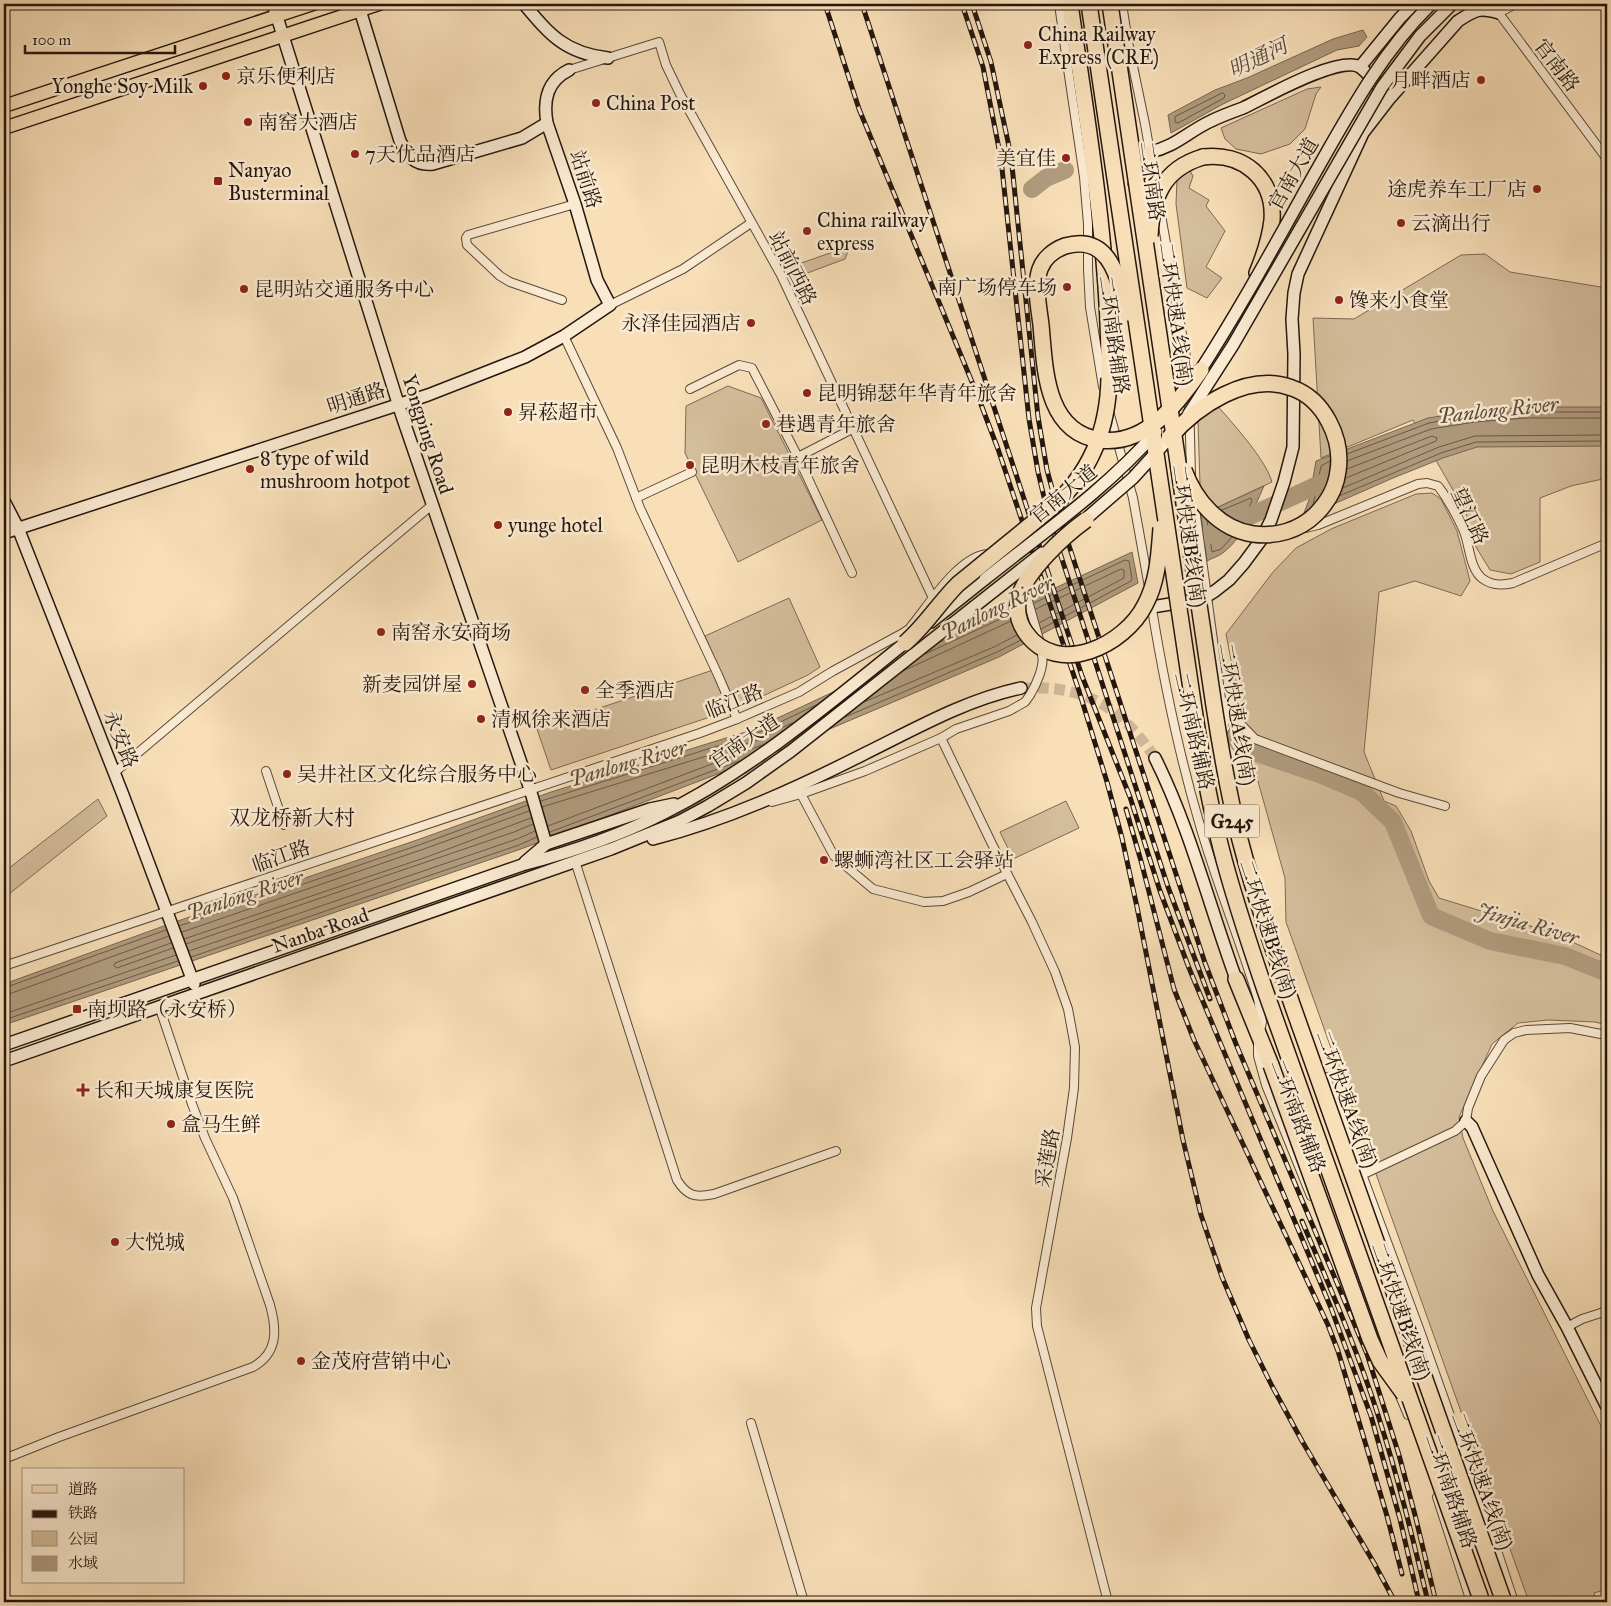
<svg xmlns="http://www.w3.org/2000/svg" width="1611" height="1606" font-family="'IM FELL Great Primer','Noto Serif SC',serif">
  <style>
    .green { fill: #d4bd9b; stroke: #7c6a54 }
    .water { fill: #b09b7e; stroke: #786651 }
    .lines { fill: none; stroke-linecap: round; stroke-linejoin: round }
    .shore { stroke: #6a5946; stroke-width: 1 }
    .river { stroke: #b09b7e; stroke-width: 18 }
    .secondary-tunnel { stroke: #ceb796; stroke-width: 11; stroke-dasharray: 11 5.5; stroke-linecap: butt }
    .street-casing { stroke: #594938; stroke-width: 10 }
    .secondary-casing { stroke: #24170e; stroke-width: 14 }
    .primary-casing { stroke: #24170e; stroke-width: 15 }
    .highway-casing { stroke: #24170e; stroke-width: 18 }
    .street { stroke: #faead1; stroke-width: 8 }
    .secondary { stroke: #faead1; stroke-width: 11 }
    .primary { stroke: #f8dfb8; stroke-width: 12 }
    .highway { stroke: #f8dfb8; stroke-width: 15 }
    .rail-casing { stroke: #24170e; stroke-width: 5 }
    .rail { stroke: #faead1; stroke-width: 3; stroke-dasharray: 9; stroke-linecap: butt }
    .street-bridge-casing { stroke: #594938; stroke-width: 10; stroke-linecap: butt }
    .secondary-bridge-casing { stroke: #24170e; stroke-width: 14; stroke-linecap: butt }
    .highway-bridge-casing { stroke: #24170e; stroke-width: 18; stroke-linecap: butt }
    .street-bridge { stroke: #faead1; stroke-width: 8 }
    .secondary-bridge { stroke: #faead1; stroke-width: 11 }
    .highway-bridge { stroke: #f8dfb8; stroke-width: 15 }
    .poi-dot { fill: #8f2418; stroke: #faead1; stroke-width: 2 }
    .labels { text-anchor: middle; stroke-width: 5; stroke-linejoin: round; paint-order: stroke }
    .shield { fill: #faead1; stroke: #645648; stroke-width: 1 }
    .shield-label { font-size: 19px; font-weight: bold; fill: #24170e }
    .poi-label { font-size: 20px; fill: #24170e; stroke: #faead1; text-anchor: start }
    .street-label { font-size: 20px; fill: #24170e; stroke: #faead1 }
    .water-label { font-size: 21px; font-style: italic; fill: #5c4c3b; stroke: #faead1 }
    .neighbourhood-label { font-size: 21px; fill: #24170e; stroke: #faead1 }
  </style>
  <rect width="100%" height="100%" fill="#f8dfb8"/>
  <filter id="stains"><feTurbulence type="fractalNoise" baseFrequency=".004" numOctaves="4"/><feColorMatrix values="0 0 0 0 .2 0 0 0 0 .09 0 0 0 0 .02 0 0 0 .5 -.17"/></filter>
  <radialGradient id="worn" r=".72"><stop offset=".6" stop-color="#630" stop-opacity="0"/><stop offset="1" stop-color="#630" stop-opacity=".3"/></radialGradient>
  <g class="green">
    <polygon points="1321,87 1316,94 1305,129 1290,144 1261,154 1236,149 1225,139 1221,128 1307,89"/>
    <polygon points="1190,171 1193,176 1189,188 1209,200 1206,206 1225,231 1206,267 1222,278 1207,298 1187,288 1176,204 1177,179"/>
    <polygon points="850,246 845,259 794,278 790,267"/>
    <polygon points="1485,254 1510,272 1607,288 1607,478 1571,486 1540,498 1540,562 1511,574 1490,570 1476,547 1465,511 1413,420 1321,458 1313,318 1354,319 1461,255"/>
    <polygon points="728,386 761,398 822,520 738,562 685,453 686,406"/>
    <path d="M 1199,395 L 1203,400 L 1208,395 C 1226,416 1265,457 1272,482 L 1201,515 L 1198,422 Z"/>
    <polygon points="1432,493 1441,499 1457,531 1470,581 1461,596 1415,581 1379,592 1364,752 1384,801 1396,806 1411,831 1429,881 1439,898 1553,933 1607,958 1607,1025 1595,1022 1548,1020 1518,1023 1492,1044 1459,1117 1463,1138 1493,1211 1607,1438 1607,1589 1594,1593 1597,1602 1529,1602 1286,922 1285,878 1247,742 1226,634 1273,572 1296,548 1331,529 1416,494"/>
    <polygon points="789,598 820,667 808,675 737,708 551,770 537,729 719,668 705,636"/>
    <polygon points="98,799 107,816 4,898 4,872"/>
    <polygon points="1066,801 1079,828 1013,859 1000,832"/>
  </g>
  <g class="water">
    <polygon points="1363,30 1367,37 1359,46 1337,50 1223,104 1171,133 1168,115 1215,90 1247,78 1333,39"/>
    <polygon points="1526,407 1607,407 1607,446 1477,447 1443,458 1393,478 1302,518 1309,500 1316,461 1428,418 1474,411"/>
    <path d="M 1264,486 C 1254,508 1244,537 1224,552 C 1220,556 1212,558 1207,561 L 1201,515 Z"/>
    <polygon points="1132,552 1138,583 999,657 778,751 521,849 4,1025 4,984 172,923 417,840 551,792 752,730"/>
  </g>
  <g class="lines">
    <g class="shore">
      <polygon points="1223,93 1225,95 1224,98 1178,123 1175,122 1175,117"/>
      <polyline points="1347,454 1429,423 1474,415 1526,412 1607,412"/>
      <polyline points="1347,461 1431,429 1475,422 1526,418 1607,418"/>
      <polyline points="1346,478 1436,441 1437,438 1432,436 1347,469"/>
      <polyline points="1343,488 1439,447 1475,436 1607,435"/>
      <polyline points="1339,496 1441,453 1476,442 1607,441"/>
      <polyline points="1313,505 1321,466 1330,461"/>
      <polyline points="1222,510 1251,498 1252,501 1242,522"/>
      <polyline points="1207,520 1212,552 1221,549 1232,537"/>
      <polyline points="1034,603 1125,560 1129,561 1132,579 1131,581 1041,629"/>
      <polyline points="1036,609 1121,569 1124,570 1124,578 1039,623"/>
      <polyline points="925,654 1009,615"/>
      <polyline points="903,671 1011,621"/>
      <polyline points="864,702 994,647 1017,635"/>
      <polyline points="845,717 997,652 1021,640"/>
      <polyline points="541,801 753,735 816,705"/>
      <polyline points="542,807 755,741 792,723"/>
      <polyline points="548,826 762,745"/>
      <polyline points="550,832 739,761"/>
      <polyline points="179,926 419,845 528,805"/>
      <polyline points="182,932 421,850 529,811"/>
      <polyline points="184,939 424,858 531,818"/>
      <polyline points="171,943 115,963 114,966 117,968 173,948"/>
      <polyline points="186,944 514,832 533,824"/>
      <polyline points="189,951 517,839 535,831"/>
      <polyline points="191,957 519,845 537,837"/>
      <polyline points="4,988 166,930"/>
      <polyline points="4,995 9,994 169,936"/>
      <polyline points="4,1014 176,955"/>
      <polyline points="4,1020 178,961"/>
    </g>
    <g class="river">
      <polyline points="1032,189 1046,178 1065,170"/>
      <polyline points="1204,537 1333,478"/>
      <polyline points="1229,731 1233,734 1242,748 1322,775 1362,792 1393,822 1431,916 1490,941 1565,956 1607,973"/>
    </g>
    <path class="secondary-tunnel" d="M 1021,688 C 1085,685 1119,705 1155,758"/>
    <defs>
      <g id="street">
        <polyline points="1059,4 1068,69 1084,177 1088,224 1088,269 1090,307 1103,387"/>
        <polyline points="1122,4 1128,42 1145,124 1186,357 1189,395 1191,476"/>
        <polyline points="1492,4 1607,159"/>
        <polyline points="1499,13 1515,4"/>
        <polyline points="569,70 659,42 666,65 680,94 781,275 933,598"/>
        <polyline points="562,300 510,282 500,276 467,245 466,238 468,235 575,204"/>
        <polyline points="610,305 683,269 751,223"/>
        <polyline points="564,336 617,448 640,508 718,675 737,719"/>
        <polyline points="690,389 739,365 752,368 798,457 852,573"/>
        <polyline points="1109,411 1133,498 1149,587"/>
        <polyline points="798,457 854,428"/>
        <polyline points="1193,494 1225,728"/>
        <polyline points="636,498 692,472"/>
        <path d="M 1306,528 L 1318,525 L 1418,484 L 1427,483 L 1438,486 C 1448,499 1456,514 1463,529 C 1470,544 1469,569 1483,579 C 1493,586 1503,585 1513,583 L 1607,543"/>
        <polyline points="1024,587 1040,643"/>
        <path d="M 1151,603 C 1163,677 1178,751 1199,822 C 1216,882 1240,940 1258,999 L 1262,1022 L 1260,1031"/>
        <polyline points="1223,704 1225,708 1255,739 1399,793 1445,806"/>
        <polyline points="941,738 992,844 1032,922 1055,972 1068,1009 1075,1047 1074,1088 1067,1138 1036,1308 1037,1326 1108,1602"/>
        <polyline points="266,771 284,825"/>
        <polyline points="114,773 432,505"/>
        <polyline points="801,794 834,856 873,889 924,902 943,901 969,892 1007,874"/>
        <polyline points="772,802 801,794 865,771 941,738 956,729 1009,711 1025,702 1030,695"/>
        <path d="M 575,861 L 677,1180 C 687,1196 695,1198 714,1194 L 836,1151"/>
        <path d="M 4,966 L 700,733 L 737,719 L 799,692 L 833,671 L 903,633 L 909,629 C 927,608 960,552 991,554"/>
        <polyline points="1258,1043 1258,1056 1266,1085 1311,1196"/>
        <polyline points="1326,1077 1420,1331 1486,1517 1514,1602"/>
        <polyline points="1362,1175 1455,1131 1466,1121 1468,1108 1481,1076 1504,1040 1514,1033 1526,1030 1570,1028 1601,1034"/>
        <polyline points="1567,1327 1582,1319 1607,1311"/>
        <polyline points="1398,1391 1408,1415"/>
        <polyline points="751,1423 804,1602"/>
        <path d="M 4,1459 L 59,1437 L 253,1367 C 278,1353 277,1330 270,1305 L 233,1198 L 205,1138 L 192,1104 L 159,1006"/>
        <polyline points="1437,1497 1471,1602"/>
      </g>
      <g id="secondary">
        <polyline points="273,4 402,416 530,789 546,844"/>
        <path d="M 524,4 C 550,35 565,53 608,58"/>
        <path d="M 360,10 L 400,141 C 408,156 414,166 433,164 L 522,138 L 547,123"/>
        <polyline points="1360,67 1400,18 1414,4"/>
        <path d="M 1150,152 C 1175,147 1189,131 1211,121 C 1221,116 1232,112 1243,108 C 1264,98 1339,55 1360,67 C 1367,72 1380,88 1387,95"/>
        <polyline points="4,501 18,528 123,795 194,984"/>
        <path d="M 4,533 L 428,395 L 525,357 L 564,336 L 610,305 L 597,280 L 575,204 L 547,123 C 543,100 547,81 569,70"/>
        <path d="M 1152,607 L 1195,600 L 1207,596 L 1215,591 L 1229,580 L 1244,563 L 1261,540 L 1271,520 L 1284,482 L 1293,447 L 1294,354 L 1292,319 L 1294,293 L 1298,274 L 1363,133 L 1390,98 L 1458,21 C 1475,10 1479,7 1499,13"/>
        <polyline points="931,622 985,579"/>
        <path d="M 1155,758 C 1190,828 1209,905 1236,979"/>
        <path d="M 653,839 C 727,820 797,788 864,754 C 915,729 965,700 1021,688"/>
        <polyline points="525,862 546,844 650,809 674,804"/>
        <path d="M 4,1045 L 522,865 C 571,852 619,836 664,813 C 753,769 834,700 911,638"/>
        <polyline points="4,1061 611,849 680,821 708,806 746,783 791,751 994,591"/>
        <polyline points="1466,1121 1472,1127 1538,1275 1567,1327 1607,1407"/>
      </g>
      <g id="primary">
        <polyline points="4,106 313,4"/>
        <polyline points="4,128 379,4"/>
        <polyline points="1135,184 1150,152"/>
      </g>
      <g id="highway">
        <path d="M 1070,4 C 1088,128 1110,252 1109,378"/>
        <path d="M 1203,157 C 1242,152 1275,178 1272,220 C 1270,238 1264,256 1257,273"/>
        <polyline points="1236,979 1271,1065"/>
      </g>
    </defs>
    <use href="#street" class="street-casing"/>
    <use href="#secondary" class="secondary-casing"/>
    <use href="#primary" class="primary-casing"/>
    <use href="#highway" class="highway-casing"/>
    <use href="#street" class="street"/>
    <use href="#secondary" class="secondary"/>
    <use href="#primary" class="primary"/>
    <use href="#highway" class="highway"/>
    <defs>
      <g id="rail">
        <polyline points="825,4 859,109 977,394 998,449 1079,691 1107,782 1122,838 1137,907 1183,1140 1201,1215 1222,1277 1249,1340 1272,1386 1302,1441 1374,1563 1395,1602"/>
        <polyline points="862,4 1082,676 1130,797 1160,891 1189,968 1331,1308 1371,1416 1400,1519 1419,1602"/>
        <polyline points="962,4 983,67 1001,159 1029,419 1038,472 1050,522 1168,887 1210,999"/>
        <polyline points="972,4 991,62 1011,156 1038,417 1047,470 1060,518 1205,963 1236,1044 1367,1354 1399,1455 1415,1515 1436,1602"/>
        <polyline points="1126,809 1141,861 1174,989 1194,1040 1328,1325 1338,1351 1387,1516 1402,1574"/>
        <path d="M 1302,1221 C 1329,1285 1357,1349 1378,1415 C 1398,1477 1413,1539 1428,1602"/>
      </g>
    </defs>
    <use href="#rail" class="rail-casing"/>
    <use href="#rail" class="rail"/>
    <defs>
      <path id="street-bridge" d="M 1030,695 C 1036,685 1045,666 1042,654"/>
      <g id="secondary-bridge">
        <path d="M 1196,377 C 1239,311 1277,241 1315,173 C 1349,113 1382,52 1431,4"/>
        <polyline points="1188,415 1233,345 1382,87 1420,36 1452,4"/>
        <polyline points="1081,523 1133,478 1173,434"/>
        <path d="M 985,579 C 1044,532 1106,489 1156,432"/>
        <polyline points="994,591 1042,553"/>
      </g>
      <g id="highway-bridge">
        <path d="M 1089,4 L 1194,709 C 1201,756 1209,802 1221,848 C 1233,896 1249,943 1265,990 L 1482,1602"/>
        <path d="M 1110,4 L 1214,706 C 1221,751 1229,796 1240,840 C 1255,897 1274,952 1293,1007 L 1504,1602"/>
        <path d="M 1150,236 C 1152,197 1163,169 1203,157"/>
        <path d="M 1128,313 C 1118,280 1111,233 1065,246 C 1054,250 1044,258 1040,269 C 1034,286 1039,308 1041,325 C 1045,368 1045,432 1100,440 C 1146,446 1178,403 1201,370"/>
        <path d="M 1169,438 C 1197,406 1248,371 1292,388 C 1324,399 1343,439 1338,471 C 1336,488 1327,503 1316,514 C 1299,531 1275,537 1253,534 C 1219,529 1195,500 1184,470"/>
        <path d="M 1086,520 C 1064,536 1027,570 1019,597 C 1016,609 1018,622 1026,633 C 1058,678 1125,645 1145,605 C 1158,581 1159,554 1161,528"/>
        <path d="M 905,643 C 925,626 939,603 958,584 L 1050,509 C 1090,474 1108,431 1109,378"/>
        <polyline points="1271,1065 1370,1339 1380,1361 1404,1394"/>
      </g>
    </defs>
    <use href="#street-bridge" class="street-bridge-casing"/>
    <use href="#secondary-bridge" class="secondary-bridge-casing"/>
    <use href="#highway-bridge" class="highway-bridge-casing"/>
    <use href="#street-bridge" class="street-bridge"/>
    <use href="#secondary-bridge" class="secondary-bridge"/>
    <use href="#highway-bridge" class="highway-bridge"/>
  </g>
  <g class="poi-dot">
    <circle cx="1028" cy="45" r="5"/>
    <circle cx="226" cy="76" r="5"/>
    <circle cx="1481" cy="80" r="5"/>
    <circle cx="203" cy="86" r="5"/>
    <circle cx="596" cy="103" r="5"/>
    <circle cx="248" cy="122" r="5"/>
    <circle cx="355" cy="154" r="5"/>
    <circle cx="1066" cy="158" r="5"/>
    <rect x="213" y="176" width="10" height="10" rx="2.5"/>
    <circle cx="1537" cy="189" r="5"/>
    <circle cx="1401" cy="223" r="5"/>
    <circle cx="807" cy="231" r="5"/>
    <circle cx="1067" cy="287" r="5"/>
    <circle cx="244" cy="289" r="5"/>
    <circle cx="1339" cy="300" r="5"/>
    <circle cx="751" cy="323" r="5"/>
    <circle cx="807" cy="393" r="5"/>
    <circle cx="508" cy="412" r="5"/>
    <circle cx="766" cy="424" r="5"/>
    <circle cx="690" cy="465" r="5"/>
    <circle cx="250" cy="469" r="5"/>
    <circle cx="498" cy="525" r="5"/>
    <circle cx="381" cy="632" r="5"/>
    <circle cx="472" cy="684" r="5"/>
    <circle cx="585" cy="690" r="5"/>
    <circle cx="481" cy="719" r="5"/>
    <circle cx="287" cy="774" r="5"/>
    <circle cx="824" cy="860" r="5"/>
    <rect x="72" y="1004" width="10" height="10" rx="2.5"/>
    <path d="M80.5 1082.5h5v5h5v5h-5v5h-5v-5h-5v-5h5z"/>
    <circle cx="171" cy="1124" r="5"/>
    <circle cx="115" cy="1242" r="5"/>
    <circle cx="301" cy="1361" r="5"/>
  </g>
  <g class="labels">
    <rect class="shield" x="1204.5" y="804.5" width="55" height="33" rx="4"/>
    <g class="shield-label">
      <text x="1232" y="828">G245</text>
    </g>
    <g class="poi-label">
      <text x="1038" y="41">China Railway<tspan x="1038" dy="23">Express (CRE)</tspan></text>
      <text x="236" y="83">京乐便利店</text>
      <text x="1471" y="87" text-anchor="end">月畔酒店</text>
      <text x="193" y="93" text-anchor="end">Yonghe Soy Milk</text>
      <text x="606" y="110">China Post</text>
      <text x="258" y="129">南窑大酒店</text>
      <text x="365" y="161">7天优品酒店</text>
      <text x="1056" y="165" text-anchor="end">美宜佳</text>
      <text x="228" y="177">Nanyao<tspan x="228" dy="23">Busterminal</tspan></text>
      <text x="1527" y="196" text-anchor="end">途虎养车工厂店</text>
      <text x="817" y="227">China railway<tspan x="817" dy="23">express</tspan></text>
      <text x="1411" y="230">云滴出行</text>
      <text x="1057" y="294" text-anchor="end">南广场停车场</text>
      <text x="254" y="296">昆明站交通服务中心</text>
      <text x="1349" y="307">馋来小食堂</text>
      <text x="741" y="330" text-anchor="end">永泽佳园酒店</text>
      <text x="817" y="400">昆明锦瑟年华青年旅舍</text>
      <text x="518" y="419">昇菘超市</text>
      <text x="776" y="431">巷遇青年旅舍</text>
      <text x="260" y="465">8 type of wild<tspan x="260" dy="23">mushroom hotpot</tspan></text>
      <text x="700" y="472">昆明木枝青年旅舍</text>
      <text x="508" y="532">yunge hotel</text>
      <text x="391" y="639">南窑永安商场</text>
      <text x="462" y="691" text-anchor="end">新麦园饼屋</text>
      <text x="595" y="697">全季酒店</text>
      <text x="491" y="726">清枫徐来酒店</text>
      <text x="297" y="781">吴井社区文化综合服务中心</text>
      <text x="834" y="867">螺蛳湾社区工会驿站</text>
      <text x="87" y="1016">南坝路（永安桥）</text>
      <text x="94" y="1097">长和天城康复医院</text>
      <text x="181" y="1131">盒马生鲜</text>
      <text x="125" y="1249">大悦城</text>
      <text x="311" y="1368">金茂府营销中心</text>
    </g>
    <g class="street-label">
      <text transform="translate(1557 65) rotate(53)" y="7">官南路</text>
      <text transform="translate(1293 174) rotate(-60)" y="7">官南大道</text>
      <text transform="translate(586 179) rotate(72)" y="7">站前路</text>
      <text transform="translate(1152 181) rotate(82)" y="7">二环南路</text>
      <text transform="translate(793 268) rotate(63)" y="7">站前西路</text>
      <text transform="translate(1176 314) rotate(82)" y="7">二环快速A线(南)</text>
      <text transform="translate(1114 335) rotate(82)" y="7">二环南路辅路</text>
      <text transform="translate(356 398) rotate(-18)" y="7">明通路</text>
      <text transform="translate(428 434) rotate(72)" y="7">Yongping Road</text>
      <text transform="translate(1063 494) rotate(-39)" y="7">官南大道</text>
      <text transform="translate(1470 516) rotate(65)" y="7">望江路</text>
      <text transform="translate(1189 536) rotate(82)" y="7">二环快速B线(南)</text>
      <text transform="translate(734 701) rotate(-22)" y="7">临江路</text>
      <text transform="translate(1237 714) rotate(81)" y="7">二环快速A线(南)</text>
      <text transform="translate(1194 731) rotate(77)" y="7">二环南路辅路</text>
      <text transform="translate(121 739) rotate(68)" y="7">永安路</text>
      <text transform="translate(744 741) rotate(-34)" y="7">官南大道</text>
      <text transform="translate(281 856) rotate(-19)" y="7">临江路</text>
      <text transform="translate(1268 929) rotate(72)" y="7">二环快速B线(南)</text>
      <text transform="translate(320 930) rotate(-19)" y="7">Nanba Road</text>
      <text transform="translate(1347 1099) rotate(70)" y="7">二环快速A线(南)</text>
      <text transform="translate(1298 1116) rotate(69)" y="7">二环南路辅路</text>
      <text transform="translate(1047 1158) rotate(-80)" y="7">采莲路</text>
      <text transform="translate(1401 1311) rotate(71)" y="7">二环快速B线(南)</text>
      <text transform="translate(1482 1481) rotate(70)" y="7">二环快速A线(南)</text>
      <text transform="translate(1451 1491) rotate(71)" y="7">二环南路辅路</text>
    </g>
    <g class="water-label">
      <text transform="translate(1258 58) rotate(-26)" y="7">明通河</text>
      <text transform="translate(1498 410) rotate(-6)" y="7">Panlong River</text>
      <text transform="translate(997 608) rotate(-26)" y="7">Panlong River</text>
      <text transform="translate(628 763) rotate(-16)" y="7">Panlong River</text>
      <text transform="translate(245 895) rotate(-18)" y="7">Panlong River</text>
      <text transform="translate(1528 924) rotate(16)" y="7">Jinjia River</text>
    </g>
    <g class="neighbourhood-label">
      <text x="292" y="825">双龙桥新大村</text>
    </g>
  </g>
  <rect width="1611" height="1606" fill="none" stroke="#f8dfb8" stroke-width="20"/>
  <rect x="5" y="5" width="1601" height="1596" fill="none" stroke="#24170e" stroke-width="2.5"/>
  <rect x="10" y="10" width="1591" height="1586" fill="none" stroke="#24170e"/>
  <rect x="22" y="1468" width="162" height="115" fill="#faead1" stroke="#a49683"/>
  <rect x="32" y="1485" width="25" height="8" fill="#f8dfb8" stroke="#a49683"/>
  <text x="68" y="1494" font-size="15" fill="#24170e">道路</text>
  <rect x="32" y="1510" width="25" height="8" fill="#24170e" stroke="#a49683"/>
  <text x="68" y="1518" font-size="15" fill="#24170e">铁路</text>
  <rect x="32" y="1531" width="25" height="15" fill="#d4bd9b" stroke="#a49683"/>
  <text x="68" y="1544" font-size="15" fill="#24170e">公园</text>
  <rect x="32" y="1556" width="25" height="15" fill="#b09b7e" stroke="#a49683"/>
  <text x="68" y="1568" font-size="15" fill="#24170e">水域</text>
  <path d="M25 45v8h150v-8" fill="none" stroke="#24170e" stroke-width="2.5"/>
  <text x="32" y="45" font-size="15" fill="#24170e" stroke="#faead1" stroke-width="4" paint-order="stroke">100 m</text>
  <rect width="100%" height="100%" filter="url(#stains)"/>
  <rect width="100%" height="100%" fill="url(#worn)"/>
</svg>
